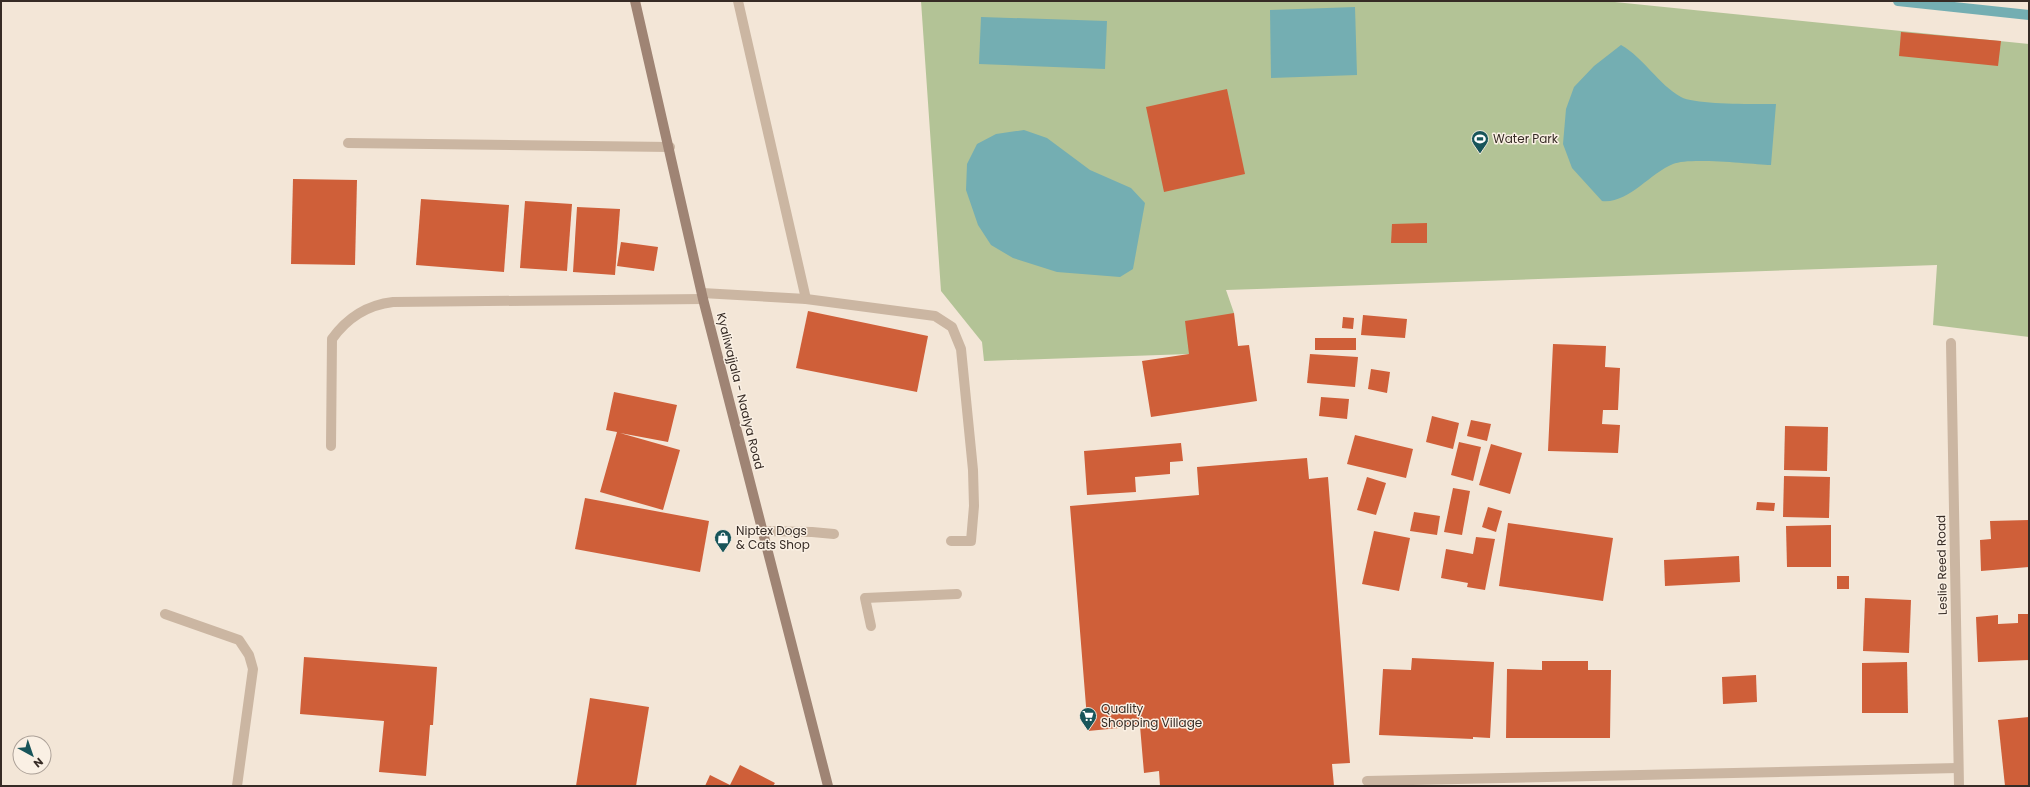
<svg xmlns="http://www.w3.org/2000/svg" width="2030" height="787" font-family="Poppins,sans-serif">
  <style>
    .grass { fill: #b3c396 }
    .water { fill: #74aeb2 }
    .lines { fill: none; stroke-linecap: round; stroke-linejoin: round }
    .stream { stroke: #74aeb2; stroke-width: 10 }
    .building { fill: #cf5f39 }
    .service { stroke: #cbb6a2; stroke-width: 10 }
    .minor { stroke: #cbb6a2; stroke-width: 10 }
    .secondary { stroke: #9f8474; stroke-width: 10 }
    .labels { text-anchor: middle; stroke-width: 3; stroke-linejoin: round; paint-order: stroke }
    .poi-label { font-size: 12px; fill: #362b25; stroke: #faf0e4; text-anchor: start }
    .street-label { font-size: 12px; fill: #362b25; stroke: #faf0e4 }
  </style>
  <rect width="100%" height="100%" fill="#f3e6d7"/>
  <polygon class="grass" points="921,1 1605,1 2029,44 2029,337 1933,325 1937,265 1226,290 1234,313 1189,354 984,361 982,342 941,291"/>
  <g class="water">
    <polygon points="1355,7 1357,75 1271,78 1270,10"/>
    <polygon points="981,17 1107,21 1105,69 979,64"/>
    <path d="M 1621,45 C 1644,58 1659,85 1681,97 C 1696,105 1756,104 1776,104 L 1771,165 C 1750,164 1689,157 1673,164 C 1649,174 1628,204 1602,201 L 1572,168 L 1563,144 L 1566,109 L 1574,87 L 1594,66 Z"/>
    <polygon points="1024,130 1047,138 1090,170 1131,188 1145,203 1133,269 1120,277 1057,272 1013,258 991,245 978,225 966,190 967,164 977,144 996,134"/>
  </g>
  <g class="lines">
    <polyline class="stream" points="1898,1 2029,15"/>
  </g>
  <g class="building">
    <polygon points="1901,32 2001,41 1998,66 1899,56"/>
    <polygon points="1227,89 1245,174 1164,192 1146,107"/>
    <polygon points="293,179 357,180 355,265 291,264"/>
    <polygon points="421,199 509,205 504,272 416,265"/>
    <polygon points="525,201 572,204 567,271 520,268"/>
    <polygon points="577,207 620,209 615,275 573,272"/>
    <polygon points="1427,223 1427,243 1391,243 1392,224"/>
    <polygon points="621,242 658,247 654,271 617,266"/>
    <polygon points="808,311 928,336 917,392 796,368"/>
    <polygon points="1234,313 1238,346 1249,345 1257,401 1151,417 1142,361 1189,354 1185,321"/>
    <polygon points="1363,315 1407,319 1405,338 1361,335"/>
    <polygon points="1343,317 1354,318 1353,329 1342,328"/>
    <rect x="1315" y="338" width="41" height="12"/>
    <polygon points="1553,344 1606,346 1605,367 1620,368 1618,410 1603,410 1602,424 1620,425 1618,453 1548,451"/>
    <polygon points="1310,354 1358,357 1355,387 1307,383"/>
    <polygon points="1371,369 1390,372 1387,393 1368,389"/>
    <polygon points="614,392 677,405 668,442 620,433 680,450 663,510 600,492 617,432 606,430"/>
    <polygon points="1321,397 1349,399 1347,419 1319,416"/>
    <polygon points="1432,416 1459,423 1453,449 1426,442"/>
    <polygon points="1471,420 1491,424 1487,441 1467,436"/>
    <polygon points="1785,426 1828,427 1827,471 1784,470"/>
    <polygon points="1355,435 1413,449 1406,478 1347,464"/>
    <polygon points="1459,442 1481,447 1473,481 1451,475"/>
    <polygon points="1181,443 1183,461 1170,462 1170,474 1135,477 1136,492 1087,495 1084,451"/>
    <polygon points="1491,444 1522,453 1510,494 1479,485"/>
    <polygon points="1307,458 1309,479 1328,477 1350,763 1332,764 1334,786 1160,786 1159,771 1144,773 1140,726 1088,731 1070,506 1199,495 1197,467"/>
    <polygon points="1784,476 1830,477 1829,518 1783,517"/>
    <polygon points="1367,477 1386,483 1376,515 1357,510"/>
    <polygon points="1453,488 1470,491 1462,535 1444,532"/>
    <polygon points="585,498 709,521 700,572 575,549"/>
    <polygon points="1757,502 1775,503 1774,511 1756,510"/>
    <polygon points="1488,507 1502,511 1496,532 1482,527"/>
    <polygon points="1414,512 1440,516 1437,535 1410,531"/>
    <polygon points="2029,520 2029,567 1981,571 1980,540 1991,539 1990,521"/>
    <polygon points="1508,523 1613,538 1603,601 1499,586"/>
    <polygon points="1831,525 1831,567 1787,567 1786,526"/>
    <polygon points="1374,531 1410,538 1399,591 1362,584"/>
    <polygon points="1476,537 1495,539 1485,590 1467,587 1468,583 1441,578 1446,549 1473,554"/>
    <polygon points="1739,556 1740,582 1665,586 1664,560"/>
    <rect x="1837" y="576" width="12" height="13"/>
    <polygon points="1865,598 1911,600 1909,653 1863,651"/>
    <polygon points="2018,614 2029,614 2029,660 1978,662 1976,617 1998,615 1998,624 2018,623"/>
    <polygon points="304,657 437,667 433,725 430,725 426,776 379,772 384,721 300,714"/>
    <polygon points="1412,658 1494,662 1490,738 1473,737 1473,739 1379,735 1383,669 1411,670"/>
    <polygon points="1542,661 1588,661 1588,670 1611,670 1610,738 1506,738 1507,669 1542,670"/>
    <polygon points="1907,662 1908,713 1862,713 1862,663"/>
    <polygon points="1756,675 1757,702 1723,704 1722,677"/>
    <polygon points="590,698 649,707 636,786 576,786"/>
    <polygon points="2029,717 2029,786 2005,786 1998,720"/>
    <polygon points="740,765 775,783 773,786 705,786 710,775 730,785"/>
  </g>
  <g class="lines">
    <g class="service">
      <polyline points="738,1 806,299"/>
      <polyline points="348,143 670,147"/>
      <polyline points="702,293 806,299 935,316 952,327 961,349 973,470 974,506 971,541 951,541"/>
      <path d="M 331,446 L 332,339 C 347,318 367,305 393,302 L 703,299"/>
      <polyline points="763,531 812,532 834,534"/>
      <polyline points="871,626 865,598 957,594"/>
    </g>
    <g class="minor">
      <polyline points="1951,343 1959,786"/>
      <polyline points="165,614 239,640 249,655 253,669 237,786"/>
      <polyline points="1367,781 1958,768"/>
    </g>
    <polyline class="secondary" points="635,1 703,299 828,786"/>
  </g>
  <defs>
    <symbol id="stadium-pin" viewBox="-11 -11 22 30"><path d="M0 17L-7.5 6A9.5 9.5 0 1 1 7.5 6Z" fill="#18555a" stroke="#faf0e4"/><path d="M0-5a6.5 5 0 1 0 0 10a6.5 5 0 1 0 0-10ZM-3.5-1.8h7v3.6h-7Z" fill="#fff"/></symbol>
    <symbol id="shop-pin" viewBox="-11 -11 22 30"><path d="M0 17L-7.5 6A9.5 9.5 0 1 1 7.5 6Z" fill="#18555a" stroke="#faf0e4"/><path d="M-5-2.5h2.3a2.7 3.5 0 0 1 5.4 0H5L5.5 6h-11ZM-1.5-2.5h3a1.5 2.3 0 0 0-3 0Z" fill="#fff"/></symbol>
    <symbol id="supermarket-pin" viewBox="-11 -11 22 30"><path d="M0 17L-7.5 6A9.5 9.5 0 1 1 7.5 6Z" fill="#18555a" stroke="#faf0e4"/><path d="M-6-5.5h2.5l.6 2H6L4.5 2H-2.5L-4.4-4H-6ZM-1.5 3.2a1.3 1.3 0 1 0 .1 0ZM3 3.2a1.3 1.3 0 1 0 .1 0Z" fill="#fff"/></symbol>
  </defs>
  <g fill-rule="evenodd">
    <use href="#stadium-pin" x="1470" y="129" width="20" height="27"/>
    <use href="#shop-pin" x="713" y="528" width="20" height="27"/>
    <use href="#supermarket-pin" x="1078" y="706" width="20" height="27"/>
  </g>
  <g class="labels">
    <g class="poi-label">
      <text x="1493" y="143">Water Park</text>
      <text x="736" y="535">Niptex Dogs<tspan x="736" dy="14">&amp; Cats Shop</tspan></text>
      <text x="1101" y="713">Quality<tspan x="1101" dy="14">Shopping Village</tspan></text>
    </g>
    <g class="street-label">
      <text transform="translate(740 391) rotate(76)" y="4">Kyaliwajjala - Naalya Road</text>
      <text transform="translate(1942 565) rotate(-91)" y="4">Leslie Reed Road</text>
    </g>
  </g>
  <rect width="2030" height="787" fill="none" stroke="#362b25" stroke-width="4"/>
  <g transform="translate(32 755) rotate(140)"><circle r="19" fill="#faf0e4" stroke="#aca198"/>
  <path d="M0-3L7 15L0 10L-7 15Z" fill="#18555a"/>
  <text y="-6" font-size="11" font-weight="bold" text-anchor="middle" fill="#362b25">N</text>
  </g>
</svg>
